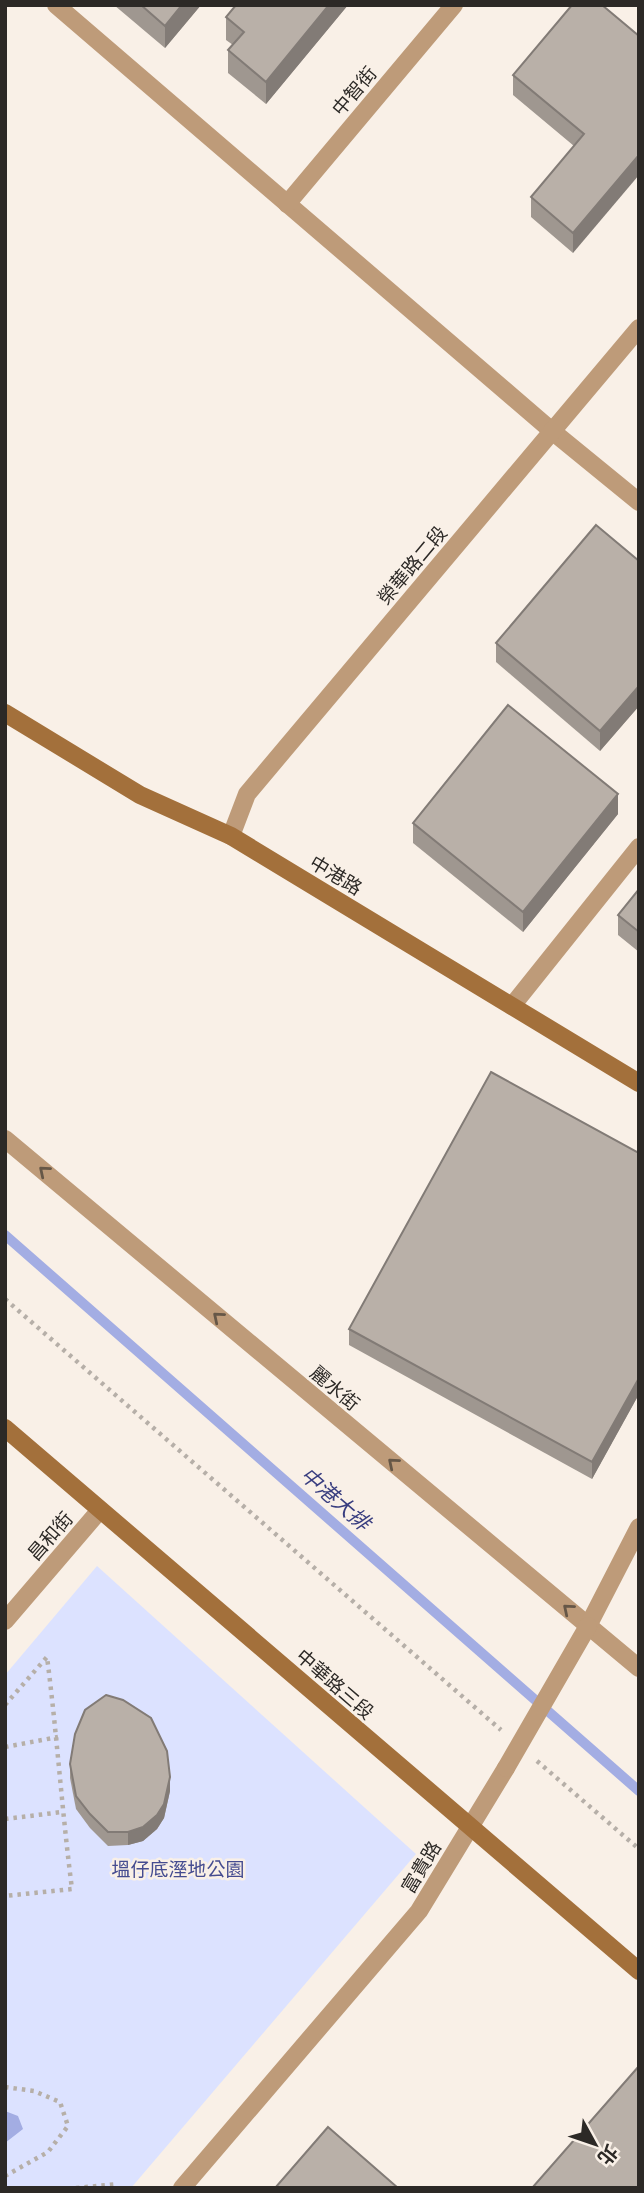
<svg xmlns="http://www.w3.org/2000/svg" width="644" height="2193" font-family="'Roboto Condensed','Noto Sans TC',sans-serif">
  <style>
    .green { fill: #dce2ff }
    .water { fill: #a3ade3 }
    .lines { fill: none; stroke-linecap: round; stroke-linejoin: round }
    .stream { stroke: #a3ade3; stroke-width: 10 }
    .path { stroke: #b6afa8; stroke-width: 4.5; stroke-dasharray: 3.5 5; stroke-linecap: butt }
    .street { stroke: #be9b79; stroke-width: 18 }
    .secondary { stroke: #a3703b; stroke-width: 18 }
    .street-bridge { stroke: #be9b79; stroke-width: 18 }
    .wall { fill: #9f9790 }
    .shaded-wall { fill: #827b76 }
    .building { fill: #b9b0a8; stroke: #827b76; stroke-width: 2 }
    .oneway { stroke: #665747 }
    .labels { text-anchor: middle; stroke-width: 5; stroke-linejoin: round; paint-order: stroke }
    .street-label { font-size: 19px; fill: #2c2926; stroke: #f9f0e7 }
    .park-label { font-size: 19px; fill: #454c90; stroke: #f9f0e7 }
    .water-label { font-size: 21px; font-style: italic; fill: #383d7f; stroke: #f9f0e7 }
  </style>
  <rect width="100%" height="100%" fill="#f9f0e7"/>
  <polygon class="green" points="97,1566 416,1854 131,2188 5,2188 5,1675"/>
  <polygon class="water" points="5,2111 18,2116 23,2129 5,2143"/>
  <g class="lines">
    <polyline class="stream" points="5,1235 639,1791"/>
    <g class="path">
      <polyline points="5,1299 501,1730"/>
      <path d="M 5,1705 L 47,1657 C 57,1734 62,1812 72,1889 L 5,1896"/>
      <polyline points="5,1747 58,1737"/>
      <polyline points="537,1761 639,1849"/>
      <polyline points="5,1819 62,1812"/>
      <polyline points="5,2087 34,2091 60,2102 68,2126 48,2152 5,2176"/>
      <polyline points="76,2188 118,2184"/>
    </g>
    <g class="street">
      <polyline points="56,5 552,431 639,502"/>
      <polyline points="287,204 454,5"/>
      <polyline points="231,836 247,794 639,328"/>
      <polyline points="512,1006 639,847"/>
      <polyline points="5,1139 639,1668"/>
      <polyline points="5,1621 100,1510"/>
      <polyline points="588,1626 639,1527"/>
      <polyline points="182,2188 419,1911 506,1768"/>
    </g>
    <g class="secondary">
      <polyline points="5,713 140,795 231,836 639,1083"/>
      <polyline points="5,1428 639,1971"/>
    </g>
    <polyline class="street-bridge" points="506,1768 588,1626"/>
  </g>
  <g class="wall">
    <polygon points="114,5 201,5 165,48"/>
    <polygon points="348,5 266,104 228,73 228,50 233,45 226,40 226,17"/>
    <polygon points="602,5 573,253 531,217 531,197 574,146 513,95 513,75"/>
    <polygon points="639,561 639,706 600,751 496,662 496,643"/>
    <polygon points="618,814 523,932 413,843 413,823"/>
    <polygon points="639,889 639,952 618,935 618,915"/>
    <polygon points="639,1153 639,1394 592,1479 349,1345 349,1329"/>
    <polygon points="70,1764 170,1791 164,1818 157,1829 143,1841 128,1845 108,1846 90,1828 76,1809 70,1778"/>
  </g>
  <g class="shaded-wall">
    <polygon points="182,5 201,5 165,48 165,26"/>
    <polygon points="329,5 348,5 266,104 266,82"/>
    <polygon points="639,155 639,175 573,253 573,233"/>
    <polygon points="639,686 639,706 600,751 600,731"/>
    <polygon points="618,794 618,814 523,932 523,912"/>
    <polygon points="639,1378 639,1394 592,1479 592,1462"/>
    <polygon points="170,1777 170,1791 164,1818 157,1829 143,1841 128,1845 128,1832"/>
  </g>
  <g class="building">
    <polygon points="141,5 182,5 165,26"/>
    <polygon points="236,5 329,5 266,82 228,50 244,32 226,17"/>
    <polygon points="572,5 602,5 639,36 639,155 573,233 531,197 584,134 513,75"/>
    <polygon points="596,525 639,561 639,686 600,731 496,643"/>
    <polygon points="508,705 618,794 523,912 413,823"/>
    <polygon points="639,889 639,932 618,915"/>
    <polygon points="491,1072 639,1153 639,1378 592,1462 349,1329"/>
    <polygon points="106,1695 123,1700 151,1718 167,1751 170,1777 164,1804 157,1815 143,1827 128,1832 108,1832 90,1814 76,1796 70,1764 75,1734 85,1710"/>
    <polygon points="639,2066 639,2188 532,2188"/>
    <polygon points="328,2127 398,2188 275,2188"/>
  </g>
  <defs><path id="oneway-chevron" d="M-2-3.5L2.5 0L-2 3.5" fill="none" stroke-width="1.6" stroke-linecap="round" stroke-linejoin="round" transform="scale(1.75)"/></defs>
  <g class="oneway">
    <use href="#oneway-chevron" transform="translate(44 1171) rotate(-140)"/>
    <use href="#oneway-chevron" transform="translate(218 1317) rotate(-140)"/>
    <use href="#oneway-chevron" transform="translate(393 1463) rotate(-140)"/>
    <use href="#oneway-chevron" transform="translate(568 1609) rotate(-140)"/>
  </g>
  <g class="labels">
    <g class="street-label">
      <text transform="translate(354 91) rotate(-50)" y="7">中智街</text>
      <text transform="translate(412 565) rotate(-50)" y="7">榮華路二段</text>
      <text transform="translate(336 875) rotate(31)" y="7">中港路</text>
      <text transform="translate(335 1388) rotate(40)" y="7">麗水街</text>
      <text transform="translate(50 1536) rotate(-49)" y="7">昌和街</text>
      <text transform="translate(335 1684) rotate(41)" y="7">中華路三段</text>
      <text transform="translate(421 1867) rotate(-59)" y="7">富貴路</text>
    </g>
    <g class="park-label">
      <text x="178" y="1876">塭仔底溼地公園</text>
    </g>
    <g class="water-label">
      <text transform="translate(335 1499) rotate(41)" y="7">中港大排</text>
    </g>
  </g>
  <rect width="644" height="2193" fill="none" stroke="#2c2926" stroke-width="14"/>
  <g transform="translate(595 2144) rotate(130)" stroke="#f9f0e7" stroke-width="5" paint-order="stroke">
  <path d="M0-5L12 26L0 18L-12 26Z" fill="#2c2926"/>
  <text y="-10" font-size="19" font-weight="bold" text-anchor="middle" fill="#2c2926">北</text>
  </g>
</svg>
